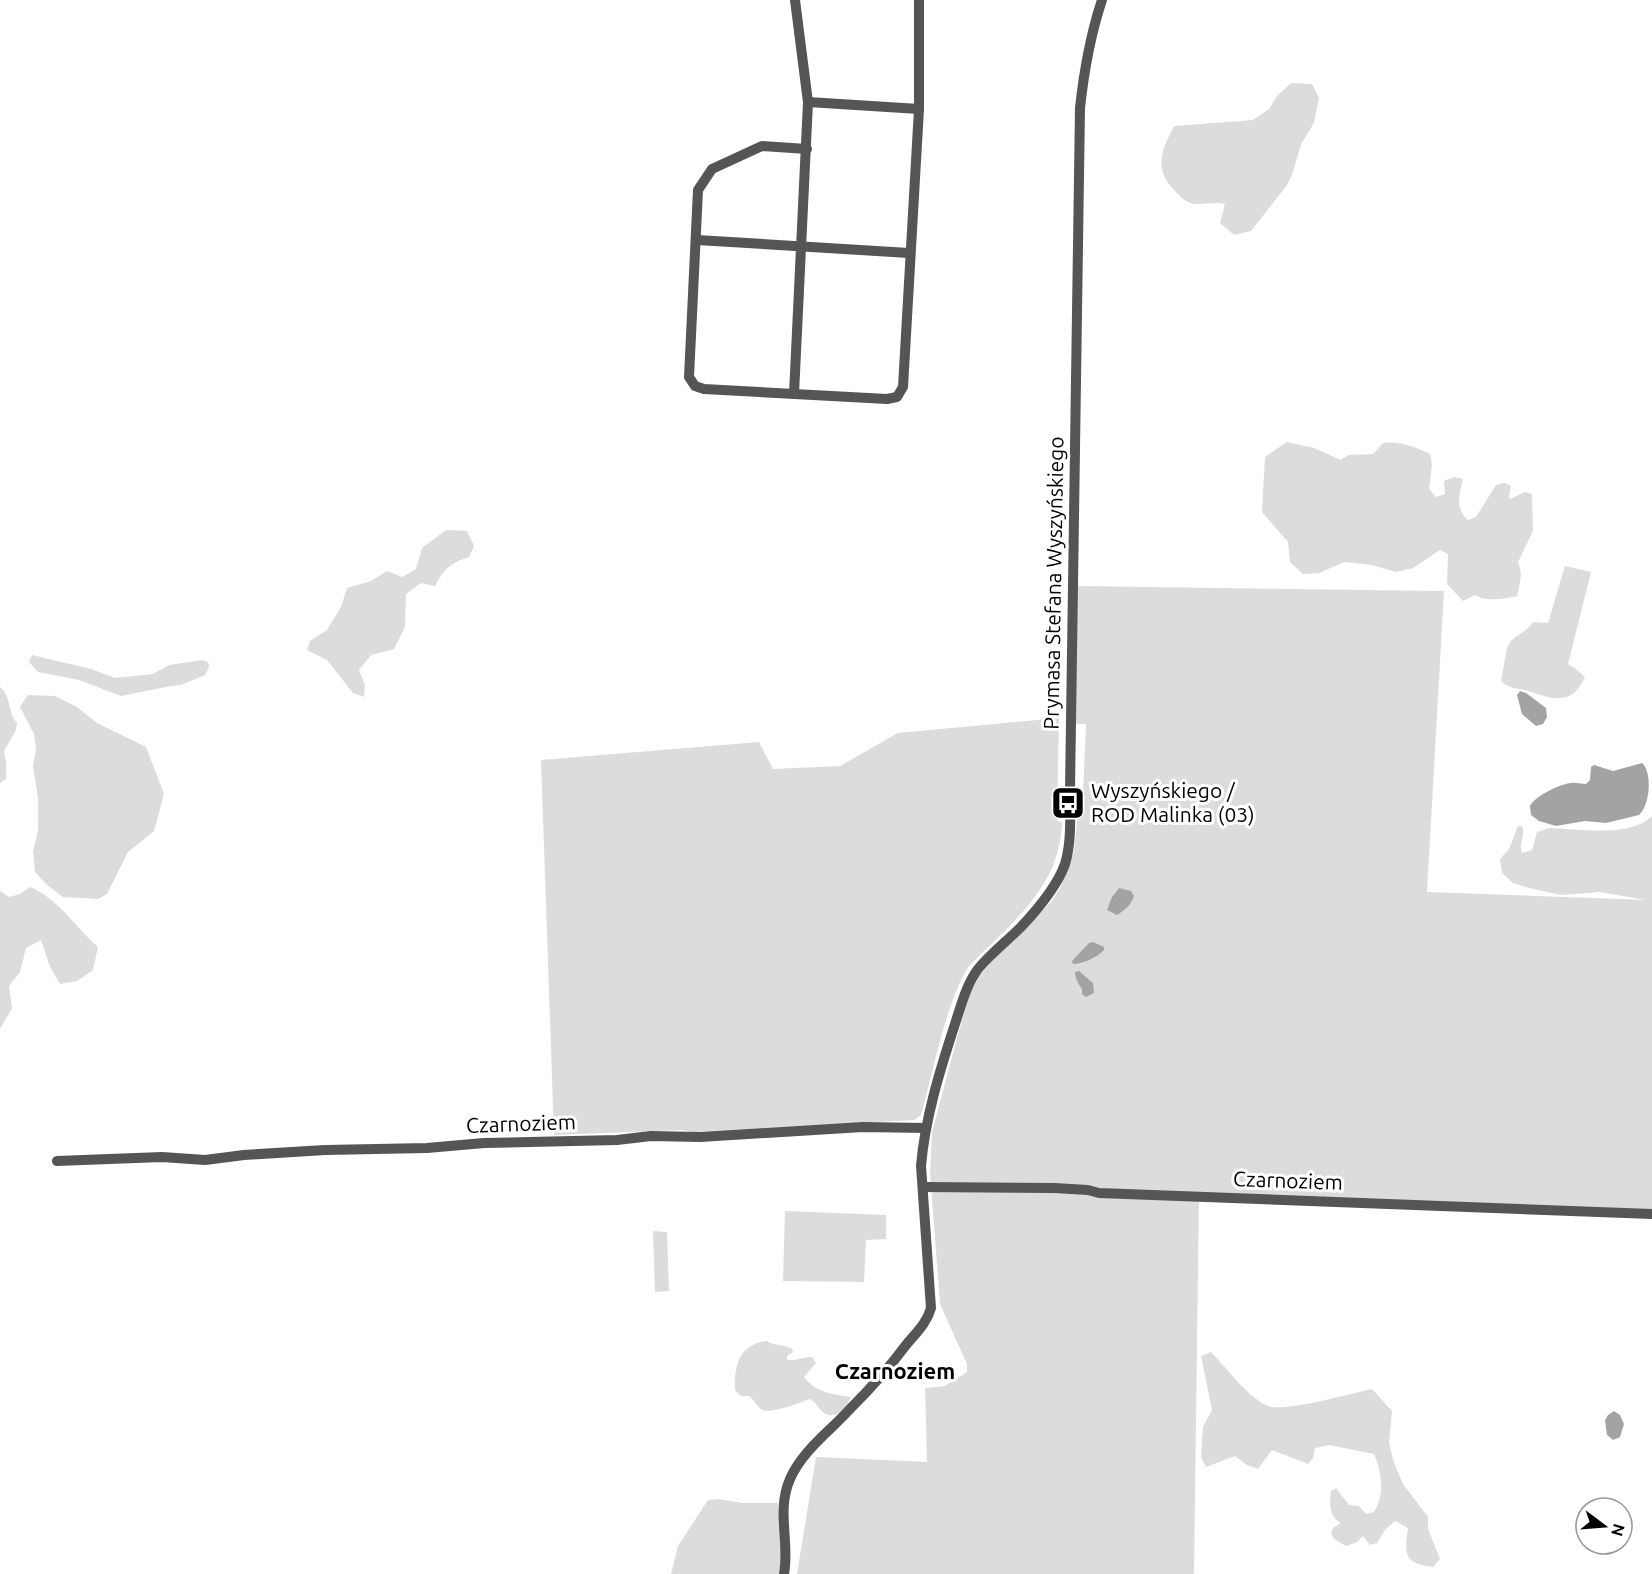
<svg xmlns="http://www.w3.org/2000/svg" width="1652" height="1574" font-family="Ubuntu,sans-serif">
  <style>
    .green { fill: #dcdcdc }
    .water { fill: #a3a3a3 }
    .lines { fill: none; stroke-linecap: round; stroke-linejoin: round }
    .minor { stroke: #555; stroke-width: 10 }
    .labels { text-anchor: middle; stroke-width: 6; stroke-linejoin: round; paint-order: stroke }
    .street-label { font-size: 21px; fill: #000; stroke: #fff }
    .poi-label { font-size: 21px; fill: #000; stroke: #fff; text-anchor: start }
    .neighbourhood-label { font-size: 22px; font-weight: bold; fill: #000; stroke: #fff }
  </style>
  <rect width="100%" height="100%" fill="#fff"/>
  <g class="green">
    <path d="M 1291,83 L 1312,84 L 1319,98 L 1314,123 L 1301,144 L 1293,172 L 1287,185 L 1251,231 L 1234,235 L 1220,223 L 1225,204 C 1213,201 1200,207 1188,202 C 1183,200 1178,194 1174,190 C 1153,168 1162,150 1174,126 L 1253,120 L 1269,109 L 1277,96 Z"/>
    <path d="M 1287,442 L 1314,448 L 1341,460 L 1348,455 L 1373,454 L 1383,443 C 1401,441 1414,447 1430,454 L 1432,464 L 1429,489 L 1436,497 L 1445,494 L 1444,481 L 1454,477 L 1463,479 C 1459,493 1455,510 1468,520 L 1476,517 L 1496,485 L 1505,483 L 1511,486 L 1509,497 L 1510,499 L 1525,492 L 1532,494 L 1533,531 L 1518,562 C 1523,573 1520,584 1517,596 C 1505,599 1485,602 1475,595 L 1463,601 L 1447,584 L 1448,554 L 1440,550 L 1413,568 L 1396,572 L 1372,565 L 1344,562 L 1319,573 L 1303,574 L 1290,562 L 1288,542 L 1262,512 L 1265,457 Z"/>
    <path d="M 446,530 L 467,531 L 474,546 L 469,557 C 449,564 445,568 435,586 L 421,583 L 406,594 L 405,627 L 394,649 L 371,655 L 359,670 L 365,685 L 364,697 L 353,693 L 327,660 L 307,650 L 310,641 L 327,630 L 341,607 L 347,588 L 371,581 L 387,571 L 402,577 L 416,569 L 422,548 Z"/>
    <path d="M 1565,566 L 1591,572 L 1568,664 L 1576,669 L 1585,677 C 1571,707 1553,699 1528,691 C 1518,688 1509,689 1501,681 C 1503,674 1506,648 1509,644 C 1514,635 1525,634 1533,622 L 1548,623 Z"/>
    <path d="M 1077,586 L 1444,591 L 1427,892 L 1646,900 L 1600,892 L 1561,895 L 1533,889 L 1513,883 L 1502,873 L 1500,859 L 1509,849 L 1518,826 L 1522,826 C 1526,835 1518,844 1522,853 L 1532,850 L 1537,832 L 1549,828 C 1579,829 1630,838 1652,816 L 1652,1211 L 1199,1194 L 1194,1574 L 797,1574 L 816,1457 L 927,1462 L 925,1388 L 945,1386 L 967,1372 L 967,1364 L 940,1304 L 930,1173 L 932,1132 L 957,1038 L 970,993 L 981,974 L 1002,950 L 1051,902 L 1060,888 L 1074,851 L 1080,795 L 1083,794 L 1086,724 L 1075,724 Z"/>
    <polygon points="32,655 91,669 115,678 153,674 169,665 203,660 208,662 209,667 205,675 181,685 171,686 121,696 79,680 38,672 29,662"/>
    <path d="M 0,687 C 12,697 7,712 17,723 L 16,730 L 4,751 L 6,762 L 6,779 L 0,783 Z"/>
    <polygon points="28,695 55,696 77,707 97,723 146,747 164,794 154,831 128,852 107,894 98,899 63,897 47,885 35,872 33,852 38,830 38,798 33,766 36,750 34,734 20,707"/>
    <path d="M 1059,718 L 1057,821 L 1062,822 C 1060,888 1012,922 969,966 C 945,1004 934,1070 921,1115 L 914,1120 L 692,1132 L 682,1130 L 554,1135 L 541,760 L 759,742 L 773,769 L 840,766 L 898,733 Z"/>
    <path d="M 30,887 C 60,900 74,926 98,947 L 93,970 L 77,981 L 60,984 L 50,967 L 41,940 L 26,948 L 20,972 L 9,986 L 12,1008 L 0,1029 L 0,891 L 9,897 L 20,894 Z"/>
    <polygon points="785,1211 886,1215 886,1239 866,1240 864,1282 783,1281"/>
    <polygon points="653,1231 667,1232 669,1291 655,1292"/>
    <path d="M 766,1341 C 775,1346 783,1344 792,1349 L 793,1352 L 787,1356 L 787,1360 C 796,1361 803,1357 812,1357 L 816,1363 L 804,1377 C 816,1393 833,1394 851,1397 C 847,1407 837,1421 824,1413 C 818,1409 817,1402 809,1399 C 801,1403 770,1414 762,1410 C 757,1407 755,1400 749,1396 L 741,1396 L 735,1390 C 734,1366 739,1345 766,1341 Z"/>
    <path d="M 1211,1352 C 1225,1366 1253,1404 1272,1407 C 1291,1410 1350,1394 1372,1389 L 1392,1411 L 1389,1442 L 1393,1460 L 1403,1484 L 1428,1517 L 1428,1529 L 1440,1559 L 1433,1567 C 1404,1564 1404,1554 1408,1528 L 1395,1521 L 1385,1530 L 1377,1543 L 1370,1545 L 1363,1536 L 1357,1542 L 1346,1546 L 1334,1539 L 1331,1533 L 1333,1528 L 1341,1523 C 1329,1517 1329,1503 1331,1491 L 1336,1488 L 1349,1505 L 1359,1506 L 1366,1514 L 1374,1512 C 1385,1494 1382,1473 1374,1454 L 1329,1445 L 1315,1448 L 1313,1458 L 1308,1464 L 1272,1450 L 1258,1469 L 1247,1465 L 1235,1456 L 1206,1467 L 1201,1457 L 1203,1427 L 1212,1410 L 1201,1356 Z"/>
    <polygon points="719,1499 743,1503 778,1503 783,1559 780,1574 671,1574 678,1546 708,1500"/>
  </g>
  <g class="water">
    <polygon points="1520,691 1526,693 1546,708 1547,717 1543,724 1536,726 1522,714 1517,695"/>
    <path d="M 1642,763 C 1652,771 1651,804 1639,815 L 1606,823 L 1585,821 L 1556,826 L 1539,821 L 1531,815 L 1530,806 C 1535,796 1560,784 1571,783 C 1576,782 1582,784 1586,784 L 1590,780 L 1591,767 L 1594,765 L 1613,771 Z"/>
    <path d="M 1119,888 L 1131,891 L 1134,896 C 1132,904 1124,911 1117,915 L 1107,910 L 1112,897 Z"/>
    <path d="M 1093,942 L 1104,947 L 1104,950 C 1098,957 1082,964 1073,964 L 1072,961 L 1089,943 Z"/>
    <path d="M 1079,971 L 1093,983 L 1094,993 L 1086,997 L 1082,994 L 1082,989 C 1079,985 1075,978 1075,972 Z"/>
    <polygon points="1614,1411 1620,1415 1624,1424 1620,1437 1613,1440 1607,1435 1605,1420 1608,1415"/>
  </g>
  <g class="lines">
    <g class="minor">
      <polyline points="808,102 919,109"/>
      <polyline points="807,149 762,146 712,169 698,190 689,377 695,386 704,389 887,399 897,397 903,387 919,109 919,0"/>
      <polyline points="697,240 909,253"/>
      <polyline points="794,394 808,102 795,0"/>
      <polyline points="57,1161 162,1157 205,1160 244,1155 325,1150 427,1148 484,1143 617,1140 651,1136 700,1137 863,1127 926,1128"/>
      <polyline points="923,1187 1054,1188 1088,1190 1099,1193 1652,1214"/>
      <path d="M 784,1574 C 790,1542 776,1511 790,1479 C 802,1451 829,1432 849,1410 C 869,1390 889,1368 906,1345 C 916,1333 927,1323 931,1308 L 921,1166 C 925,1118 940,1070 955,1024 C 961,1006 966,985 978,969 C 990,954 1007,941 1021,927 C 1037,910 1057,887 1065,864 C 1072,841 1070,814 1070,790 L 1080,108 C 1084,71 1090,36 1102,0"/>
    </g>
  </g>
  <defs>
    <symbol id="bus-square" viewBox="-11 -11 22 22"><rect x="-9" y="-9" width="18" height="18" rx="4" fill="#000" stroke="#fff"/><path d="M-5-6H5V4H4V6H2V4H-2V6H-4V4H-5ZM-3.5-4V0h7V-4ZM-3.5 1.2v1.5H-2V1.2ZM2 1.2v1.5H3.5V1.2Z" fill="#fff"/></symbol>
  </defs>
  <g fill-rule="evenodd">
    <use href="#bus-square" x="1049" y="784" width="38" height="38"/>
  </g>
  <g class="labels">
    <g class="street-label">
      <text transform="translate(1054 583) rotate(-89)" y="7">Prymasa Stefana Wyszyńskiego</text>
      <text transform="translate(521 1124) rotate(-2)" y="7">Czarnoziem</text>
      <text transform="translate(1288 1181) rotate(2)" y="7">Czarnoziem</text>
    </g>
    <g class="poi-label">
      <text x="1091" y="798">Wyszyńskiego /<tspan x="1091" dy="24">ROD Malinka (03)</tspan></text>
    </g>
    <g class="neighbourhood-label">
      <text x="895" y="1379">Czarnoziem</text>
    </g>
  </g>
  <g transform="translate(1604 1526) rotate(106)"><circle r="28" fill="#ffffff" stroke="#999999" stroke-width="1.5"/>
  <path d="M0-4.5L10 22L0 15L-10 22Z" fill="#000000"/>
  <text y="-9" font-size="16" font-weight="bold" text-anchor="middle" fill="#000000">N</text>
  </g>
</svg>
